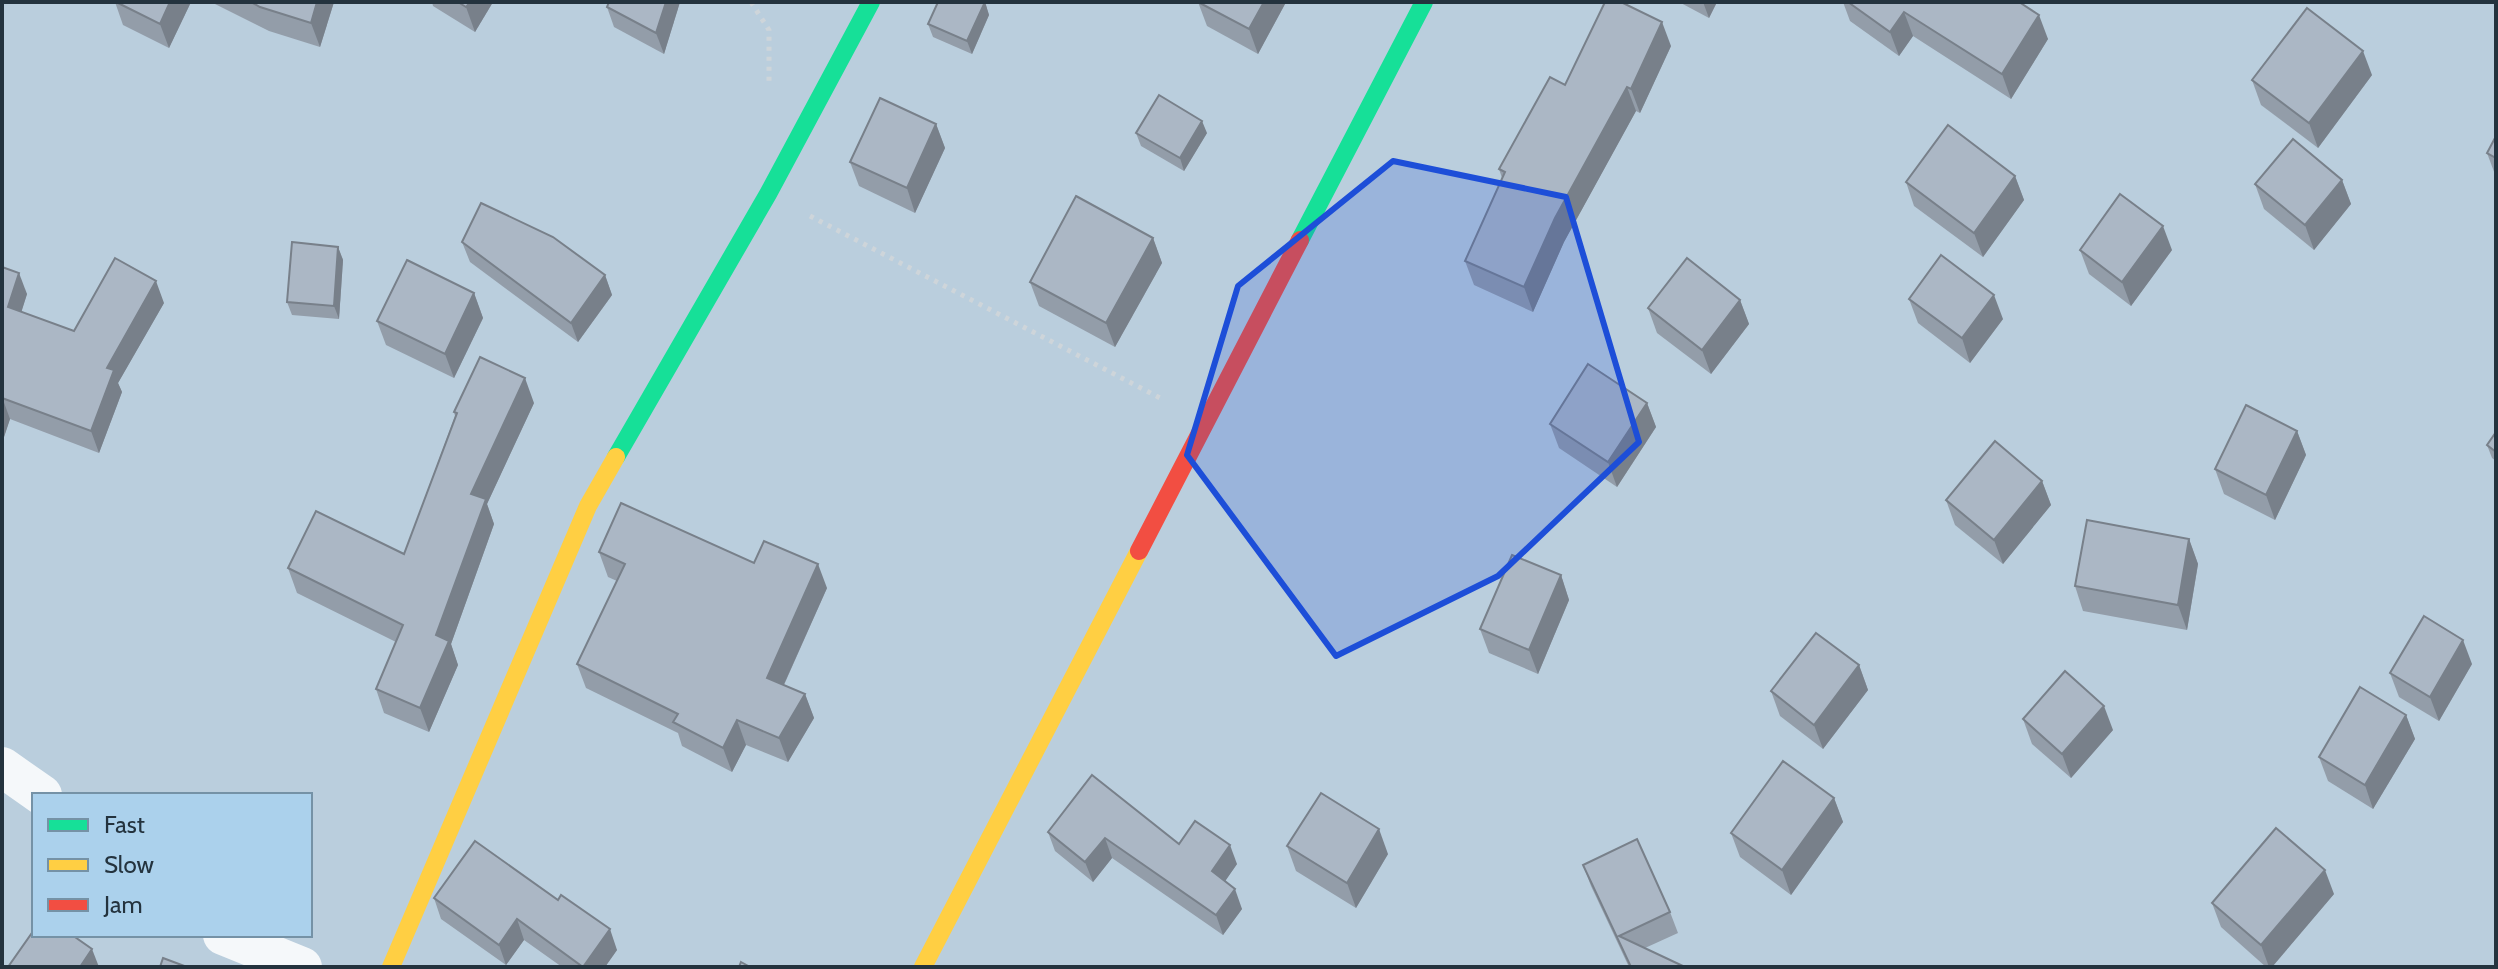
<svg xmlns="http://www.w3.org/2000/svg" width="2498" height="969" font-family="Cabin,sans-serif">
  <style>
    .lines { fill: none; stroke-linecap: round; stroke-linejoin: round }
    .path { stroke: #ced5da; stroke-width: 5; stroke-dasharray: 4 6; stroke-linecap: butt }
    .street { stroke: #f5f8fa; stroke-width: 40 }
    .fast { stroke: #16e098; stroke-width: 18 }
    .slow { stroke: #ffcf43; stroke-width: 18 }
    .jam { stroke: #f24e42; stroke-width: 18 }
    .wall { fill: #939da9 }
    .shaded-wall { fill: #78808a }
    .building { fill: #abb7c5; stroke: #78808a; stroke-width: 2 }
    .marked { fill: #1d4ed8; fill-opacity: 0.2; stroke: #1d4ed8; stroke-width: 6; stroke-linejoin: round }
  </style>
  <rect width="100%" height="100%" fill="#bacedd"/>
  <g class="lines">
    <g class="path">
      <polyline points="751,2 769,30 769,84"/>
      <polyline points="810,216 1164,400"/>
    </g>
    <g class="street">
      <polyline points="2,767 42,795"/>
      <polyline points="223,935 302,967"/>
    </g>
    <g class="fast">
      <polyline points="1300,240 1424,2"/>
      <polyline points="616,457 768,194 871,2"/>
    </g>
    <g class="slow">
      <polyline points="391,967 588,506 616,457"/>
      <polyline points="923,967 1139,551"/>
    </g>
    <polyline class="jam" points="1139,551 1300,240"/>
  </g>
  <g class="wall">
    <polygon points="115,2 191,2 169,48 123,25"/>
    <polygon points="211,2 334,2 320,47 269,31"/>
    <polygon points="432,2 493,2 475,32 433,6"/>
    <polygon points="680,2 664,54 614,27 607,7"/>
    <polygon points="985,2 989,15 972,54 933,37 928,24"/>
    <polygon points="1198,2 1285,4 1258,54 1207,26"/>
    <polygon points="1679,2 1717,2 1709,18"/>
    <polygon points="1843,2 2019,2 2048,39 2011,99 1913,36 1899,56 1850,21"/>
    <polygon points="1671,46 1640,113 1636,111 1564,242 1533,312 1474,285 1465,261 1502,178 1499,169 1565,85"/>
    <polygon points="2372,75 2318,148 2261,105 2252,80"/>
    <polygon points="936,124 945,148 915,213 859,186 850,162"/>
    <polygon points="1136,133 1207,133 1184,171 1141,146"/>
    <polygon points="2496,136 2496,177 2487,153"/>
    <polygon points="2015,176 2024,200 1983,257 1914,206 1906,182"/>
    <polygon points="2342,180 2351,204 2314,250 2264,209 2255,184"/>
    <polygon points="1153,238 1162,263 1115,347 1039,306 1030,282"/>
    <polygon points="462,242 605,275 612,295 578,342 470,262"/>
    <polygon points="338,247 343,260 339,319 292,315 287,302"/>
    <polygon points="2080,250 2172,250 2131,306 2089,274"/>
    <polygon points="2,267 27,294 21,312 74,331 164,303 118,383 122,392 99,453 10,419 2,443"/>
    <polygon points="474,293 483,318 454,378 386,345 377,321"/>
    <polygon points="1909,299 2003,319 1970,363 1918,323"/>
    <polygon points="1740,300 1749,324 1711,374 1657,333 1648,308"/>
    <polygon points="534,403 487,504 494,524 451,644 458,665 429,732 384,713 376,689 396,642 297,593 288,568 404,554 455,416 454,412"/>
    <polygon points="1647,403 1656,427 1617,487 1559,448 1550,424"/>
    <polygon points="2297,431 2306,455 2275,520 2224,494 2215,469"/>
    <polygon points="2496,432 2496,461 2492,458 2487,445"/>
    <polygon points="2042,481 2051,505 2003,564 1955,525 1946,500"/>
    <polygon points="2189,539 2198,564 2187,630 2083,611 2075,586"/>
    <polygon points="599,552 754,563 827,588 784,685 805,694 814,718 788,762 746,745 732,772 682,746 678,733 586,688 577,664 617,581 608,577"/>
    <polygon points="1561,575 1569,600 1538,674 1489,653 1480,629"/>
    <polygon points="2472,664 2439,721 2399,697 2390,673"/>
    <polygon points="1859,665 1868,690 1823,749 1780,716 1771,691"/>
    <polygon points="2406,715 2415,739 2373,809 2328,781 2319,757"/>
    <polygon points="2023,719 2113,730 2071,778 2032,744"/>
    <polygon points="1834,798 1843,822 1791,895 1740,857 1731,833"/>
    <polygon points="1048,832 1179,844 1237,864 1225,881 1242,909 1223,935 1112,858 1093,882 1055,851"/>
    <polygon points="475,841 617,950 605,967 562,967 524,940 506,965 441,919 434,898"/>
    <polygon points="1287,846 1388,854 1356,908 1296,871"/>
    <polygon points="1583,865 1670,912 1678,933 1645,948 1685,967 1629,967 1591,886"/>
    <polygon points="2334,894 2272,967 2266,967 2221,927 2212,903"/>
  </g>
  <g class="shaded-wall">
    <polygon points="170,2 191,2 169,48 160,24"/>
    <polygon points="317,2 334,2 320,47 311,23"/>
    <polygon points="470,2 493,2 475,32 466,7"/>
    <polygon points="666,2 680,2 664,54 656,33"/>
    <polygon points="985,2 989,15 972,54 967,41"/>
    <polygon points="1264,2 1284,2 1285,4 1258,54 1249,29"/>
    <polygon points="1703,2 1717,2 1709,18"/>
    <polygon points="1904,12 1913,36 1899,56 1890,32"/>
    <polygon points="2039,15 2048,39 2011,99 2002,74"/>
    <polygon points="1662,22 1671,46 1640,113 1631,89"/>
    <polygon points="2363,51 2372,75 2318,148 2309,123"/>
    <polygon points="1627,87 1636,111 1564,242 1533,312 1524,287 1555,218"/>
    <polygon points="1202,121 1207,133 1184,171 1180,158"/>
    <polygon points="936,124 945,148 915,213 907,188"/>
    <polygon points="2015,176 2024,200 1983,257 1974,233"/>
    <polygon points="2342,180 2351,204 2314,250 2305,225"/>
    <polygon points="2163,226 2172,250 2131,306 2122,282"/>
    <polygon points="1153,238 1162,263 1115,347 1106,323"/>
    <polygon points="338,247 343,260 339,319 334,306"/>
    <polygon points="19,273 27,294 16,329 8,307"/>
    <polygon points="605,275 612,295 578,342 571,323"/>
    <polygon points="156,281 164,303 118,383 122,392 99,453 91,431 107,368"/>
    <polygon points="474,293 483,318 454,378 445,354"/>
    <polygon points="1994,295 2003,319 1970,363 1962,338"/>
    <polygon points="1740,300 1749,324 1711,374 1702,350"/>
    <polygon points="525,378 534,403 487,504 494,524 451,644 458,665 429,732 420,708 436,635 471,494"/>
    <polygon points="2,397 10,419 2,443"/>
    <polygon points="1647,403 1656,427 1617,487 1608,462"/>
    <polygon points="2297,431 2306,455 2275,520 2266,495"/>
    <polygon points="2042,481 2051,505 2003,564 1994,540"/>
    <polygon points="2189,539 2198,564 2187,630 2178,605"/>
    <polygon points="818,564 827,588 776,702 767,678"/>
    <polygon points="1561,575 1569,600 1538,674 1529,650"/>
    <polygon points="2463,640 2472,664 2439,721 2430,697"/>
    <polygon points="1859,665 1868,690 1823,749 1814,725"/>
    <polygon points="805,694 814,718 788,762 779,738"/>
    <polygon points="2104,706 2113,730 2071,778 2062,754"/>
    <polygon points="2406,715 2415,739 2373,809 2365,785"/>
    <polygon points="737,720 746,745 732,772 723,748"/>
    <polygon points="1834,798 1843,822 1791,895 1782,870"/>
    <polygon points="1379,829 1388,854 1356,908 1347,883"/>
    <polygon points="1105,838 1112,858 1093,882 1085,862"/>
    <polygon points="1230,845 1237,864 1219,890 1212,871"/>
    <polygon points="2325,870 2334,894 2272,967 2269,967 2261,945"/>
    <polygon points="1235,889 1242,909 1223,935 1216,915"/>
    <polygon points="517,919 524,940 506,965 499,945"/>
    <polygon points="610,929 617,950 605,967 583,967"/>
    <polygon points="92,949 99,967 80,967"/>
  </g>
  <g class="building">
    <polygon points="116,2 170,2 160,24"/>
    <polygon points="251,2 317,2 311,23 260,7"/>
    <polygon points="458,2 470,2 466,7"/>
    <polygon points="609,2 666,2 656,33 607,7"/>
    <polygon points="938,2 985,2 967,41 928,24"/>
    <polygon points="1198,2 1264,2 1249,29"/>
    <polygon points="1605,2 1621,2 1662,22 1631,89 1627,87 1555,218 1524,287 1465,261 1505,172 1499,169 1550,77 1565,85"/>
    <polygon points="1848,2 2019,2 2039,15 2002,74 1904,12 1890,32"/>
    <polygon points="2307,8 2363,51 2309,123 2252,80"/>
    <polygon points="1159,95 1202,121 1180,158 1136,133"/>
    <polygon points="880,98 936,124 907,188 850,162"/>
    <polygon points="1948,125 2015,176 1974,233 1906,182"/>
    <polygon points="2496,136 2496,158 2487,153"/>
    <polygon points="2293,139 2342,180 2305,225 2255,184"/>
    <polygon points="2120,194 2163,226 2122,282 2080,250"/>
    <polygon points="1076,196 1153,238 1106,323 1030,282"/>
    <polygon points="481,203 553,237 605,275 571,323 462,242"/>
    <polygon points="292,242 338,247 334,306 287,302"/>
    <polygon points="1941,255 1994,295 1962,338 1909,299"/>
    <polygon points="115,258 156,281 107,368 114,370 91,431 2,398 2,267 19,273 8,307 74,331"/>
    <polygon points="1687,258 1740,300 1702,350 1648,308"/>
    <polygon points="407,260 474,293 445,354 377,321"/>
    <polygon points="480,357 525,378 471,494 486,499 436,635 449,641 420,708 376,689 403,625 288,568 316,511 404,554 457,413 454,412"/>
    <polygon points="1588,364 1647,403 1608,462 1550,424"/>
    <polygon points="2246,405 2297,431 2266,495 2215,469"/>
    <polygon points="2496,432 2496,452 2487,445"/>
    <polygon points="1995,441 2042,481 1994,540 1946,500"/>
    <polygon points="621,503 754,563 764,541 818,564 767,678 805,694 779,738 737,720 723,748 673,722 678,714 577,664 625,564 599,552"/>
    <polygon points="2087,520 2189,539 2178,605 2075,586"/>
    <polygon points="1512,555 1561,575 1529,650 1480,629"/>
    <polygon points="2424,616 2463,640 2430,697 2390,673"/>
    <polygon points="1816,633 1859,665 1814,725 1771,691"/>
    <polygon points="2065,671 2104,706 2062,754 2023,719"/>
    <polygon points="2360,687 2406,715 2365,785 2319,757"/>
    <polygon points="1783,761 1834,798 1782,870 1731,833"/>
    <polygon points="1092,775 1179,844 1195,821 1230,845 1212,871 1235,889 1216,915 1105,838 1085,862 1048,832"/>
    <polygon points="1321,793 1379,829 1347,883 1287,846"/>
    <polygon points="2276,828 2325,870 2261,945 2212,903"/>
    <polygon points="1637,839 1670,912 1619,936 1685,967 1631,967 1583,865"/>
    <polygon points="475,841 558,900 561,895 610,929 583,967 517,919 499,945 434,898"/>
    <polygon points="34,930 34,935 72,935 92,949 80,967 8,967"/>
    <polygon points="163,958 187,967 160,967"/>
    <polygon points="741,962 750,967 739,967"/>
  </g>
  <path class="marked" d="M 1393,161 L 1566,197 L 1639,442 L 1498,576 L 1336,656 L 1187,455 L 1238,286 Z"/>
  <rect width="2498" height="969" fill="none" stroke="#24333e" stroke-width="8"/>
  <rect x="32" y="793" width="280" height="144" fill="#abd1ec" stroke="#7592a6" stroke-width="2"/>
  <rect x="48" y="819" width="40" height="12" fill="#16e098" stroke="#7592a6" stroke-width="2"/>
  <text x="104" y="833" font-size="24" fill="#24333e">Fast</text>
  <rect x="48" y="859" width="40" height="12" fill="#ffcf43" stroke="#7592a6" stroke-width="2"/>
  <text x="104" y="873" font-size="24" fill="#24333e">Slow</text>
  <rect x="48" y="899" width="40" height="12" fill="#f24e42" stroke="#7592a6" stroke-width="2"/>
  <text x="104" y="913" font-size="24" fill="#24333e">Jam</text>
</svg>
